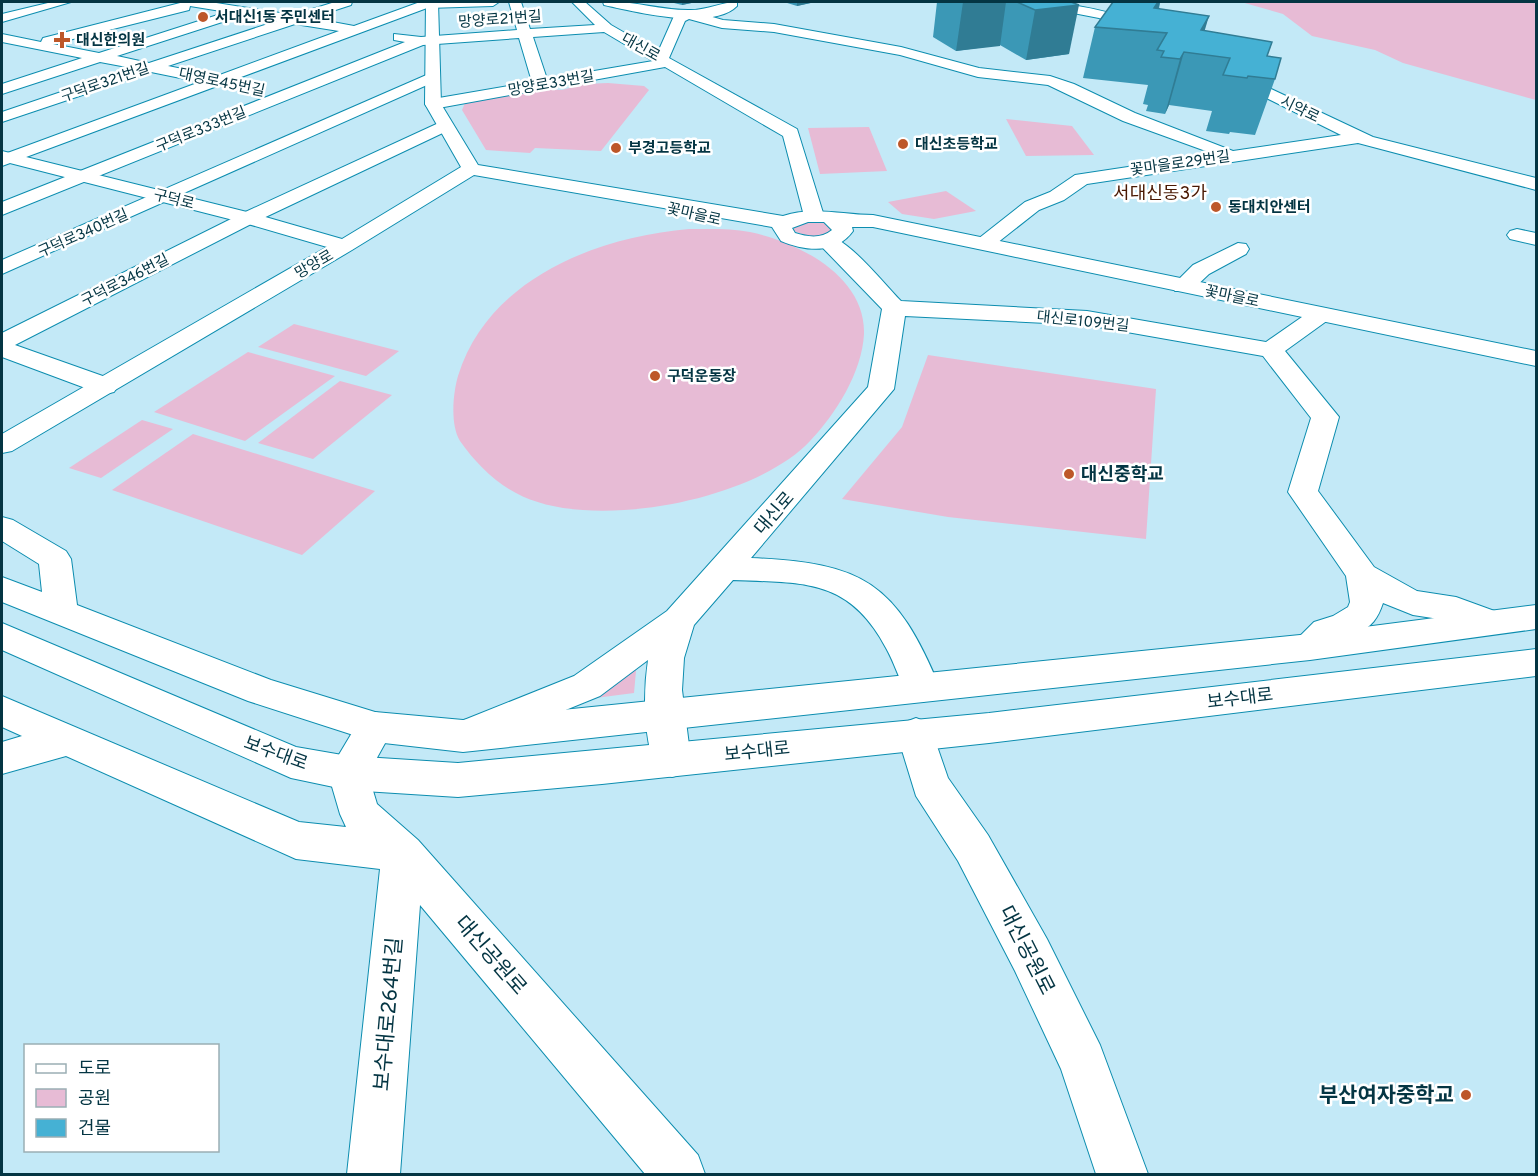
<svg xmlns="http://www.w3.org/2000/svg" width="1538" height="1176" font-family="Overpass,'Noto Sans KR',sans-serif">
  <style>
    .green { fill: #e7bbd5 }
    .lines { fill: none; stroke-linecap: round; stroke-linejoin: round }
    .minor-casing { stroke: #0c8daf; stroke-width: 2 }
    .major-casing { stroke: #0c8daf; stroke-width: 2 }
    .minor { fill: #fff; fill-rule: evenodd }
    .major { fill: #fff; fill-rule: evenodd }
    .wall { fill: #3b98b6 }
    .shaded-wall { fill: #307c94 }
    .building { fill: #45b1d4; stroke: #307c94; stroke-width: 1.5 }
    .poi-dot { fill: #bd5729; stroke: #fff; stroke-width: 2 }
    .labels { text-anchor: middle; stroke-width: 5; stroke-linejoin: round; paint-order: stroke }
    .far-poi-label { font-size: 15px; font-weight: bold; fill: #043543; stroke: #fff; text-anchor: start }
    .far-street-label { font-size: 15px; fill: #043543; stroke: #fff }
    .far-quarter-label { font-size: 18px; fill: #491903; stroke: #fff }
    .poi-label { font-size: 18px; font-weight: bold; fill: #043543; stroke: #fff; text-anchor: start }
    .street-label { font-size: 18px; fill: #043543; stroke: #fff }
    .near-street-label { font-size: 21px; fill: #043543; stroke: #fff }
    .near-poi-label { font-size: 21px; font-weight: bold; fill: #043543; stroke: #fff; text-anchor: end }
  </style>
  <rect width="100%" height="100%" fill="#c3e9f7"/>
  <g class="green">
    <polygon points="1241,2 1536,2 1536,100 1403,63 1375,50 1312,36 1283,14"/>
    <polygon points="608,83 644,86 649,90 601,151 535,148 530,153 486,150 462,110 465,103 543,89 562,90 584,84"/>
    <polygon points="1006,119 1072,126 1094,155 1026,156"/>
    <polygon points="869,127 887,171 820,174 808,128"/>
    <polygon points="946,191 976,211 934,219 902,214 888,202"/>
    <polygon points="811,220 832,225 832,233 812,238 794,231 794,227"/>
    <path d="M 689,229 C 709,229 730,228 750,232 C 798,242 866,276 864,334 C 862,372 836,414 810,441 C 754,501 588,533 516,493 C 494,482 474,461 460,441 C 450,425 453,393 458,376 C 488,279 596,237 689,229 Z"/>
    <polygon points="294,324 399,351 366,376 258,347"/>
    <polygon points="248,352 335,376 245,441 154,412"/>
    <polygon points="928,355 1156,389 1146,539 948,517 842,499 902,427"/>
    <polygon points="340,381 392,395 313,459 258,443"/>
    <polygon points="142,420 173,429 101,478 69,468"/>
    <polygon points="193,434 375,491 302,555 112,490"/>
    <polygon points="637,660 634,693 580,700"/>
  </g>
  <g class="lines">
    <defs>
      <g id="minor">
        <polygon points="52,2 71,2 2,22 2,14"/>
        <path d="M 184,2 L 210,2 L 293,15 L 335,2 L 352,2 L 351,5 L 311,18 L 354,26 L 420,2 L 499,2 L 493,6 L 427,8 L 2,166 L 2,155 L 200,82 L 151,72 L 2,122 L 2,112 L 132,68 L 100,62 L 2,94 L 2,84 L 82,58 L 2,42 L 2,34 L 41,42 L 43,38 ZM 190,6 L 227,12 L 99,53 L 53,44 L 189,10 ZM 244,15 L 277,21 L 149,63 L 117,56 ZM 295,24 L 339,31 L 217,76 L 168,66 Z"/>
        <path d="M 509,2 L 521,2 L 530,29 L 595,25 L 572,2 L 585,2 L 611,25 L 658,52 L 674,16 L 688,10 L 723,20 L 774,24 L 901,47 L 979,68 L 1050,76 L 1074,84 L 1135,113 L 1233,151 L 1341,135 L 1226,78 L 1223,75 L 1226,72 L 1231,70 L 1373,137 L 1536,178 L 1536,190 L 1358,143 L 1087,184 L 1064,200 L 1039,210 L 992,247 L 978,247 L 974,243 L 978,239 L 1025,202 L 1050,192 L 1075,175 L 1214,154 L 1123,121 L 1048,85 L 978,77 L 900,55 L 774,32 L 722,28 L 689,19 L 685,21 L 669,58 L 797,129 L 824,216 L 821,220 L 807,220 L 804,216 L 783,136 L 665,67 L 433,109 L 427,107 L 425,104 L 427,101 L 433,99 L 532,82 L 519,38 L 423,45 L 2,215 L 2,202 L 405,42 L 394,40 L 394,34 L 421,37 L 517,30 ZM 604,32 L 653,61 L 547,79 L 533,37 Z"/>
        <path d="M 1031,2 C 1056,0 1134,13 1151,32 L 1149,35 L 1139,35 L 1099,18 L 1037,6 Z"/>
        <polygon points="431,73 439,78 436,81 2,274 2,260"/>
        <polygon points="443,121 452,126 449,130 255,222 15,345 114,380 118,386 114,392 105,394 96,392 2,357 2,333 241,214"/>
        <polygon points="1517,229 1536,233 1536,245 1510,239 1507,235 1510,231"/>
        <path d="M 827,235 C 851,241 883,283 901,301 L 1087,311 L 1266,342 L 1312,310 L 1328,310 L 1332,315 L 1328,320 L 1285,351 L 1339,417 L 1318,491 L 1374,567 L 1417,591 L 1456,597 L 1500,613 L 1505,622 L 1500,631 L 1488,635 L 1452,621 L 1413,615 L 1383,603 C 1378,618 1372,627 1356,634 C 1351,637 1343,637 1338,640 C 1320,652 1324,664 1298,656 L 1292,647 L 1298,638 L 1314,622 L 1333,616 L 1348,607 L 1350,602 L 1346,576 L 1288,492 L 1311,418 L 1263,356 L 1087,325 L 905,316 L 894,389 L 751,558 C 863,563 896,582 940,688 L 935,698 L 922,702 L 909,698 C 900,682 895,664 886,648 C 849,578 803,583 733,580 L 694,625 L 684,658 L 682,690 L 691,761 L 686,773 L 672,777 L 658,773 C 643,741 643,694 648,660 L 600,696 L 477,746 L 464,742 L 458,731 L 464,720 L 574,676 L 667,611 L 868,387 L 882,309 L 820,245 L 816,241 L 820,237 Z"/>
        <polygon points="1238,243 1246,244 1249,249 1246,254 1209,274 1191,291 1175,291 1172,286 1193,265"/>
        <polygon points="2,696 299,822 346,827 340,814 328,773 362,716 375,712 388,716 394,727 368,774 377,804 418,840 698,1155 705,1174 645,1174 420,905 400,1174 347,1174 380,869 296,859 66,756 2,774 2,742 22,736 2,727"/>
        <polygon points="916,718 929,723 948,778 988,835 1047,939 1100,1045 1148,1174 1096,1174 1061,1069 1015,971 958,861 916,796 897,734 903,723"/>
      </g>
      <g id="major">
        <path d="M 426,2 L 438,2 L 441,104 L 478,165 L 783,216 C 813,206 842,215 873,215 L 1536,351 L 1536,366 L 873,227 L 852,227 L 853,231 C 836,255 805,251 781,241 L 772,227 L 474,175 L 352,250 L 12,451 L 2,453 L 2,434 L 327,247 L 241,222 L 2,161 L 2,151 L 255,214 L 342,239 L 461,167 L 425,104 ZM 808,222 L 824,222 L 832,230 C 821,239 808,237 795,233 L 792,228 Z"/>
        <path d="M 603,2 C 631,0 659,10 688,10 C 706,11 721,2 737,2 L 737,6 C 712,31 636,12 604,5 Z"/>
        <polygon points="2,517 13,520 66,551 71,559 77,605 271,680 375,712 463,720 1310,634 1536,605 1536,629 1310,660 463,752 375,742 248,701 2,602 2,577 42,592 39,564 2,541"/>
        <polygon points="2,623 296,747 348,756 458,763 989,713 1536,649 1536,676 989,743 602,784 458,797 348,790 291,778 2,650"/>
      </g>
    </defs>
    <use href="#minor" class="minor-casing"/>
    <use href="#major" class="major-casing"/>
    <use href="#minor" class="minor"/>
    <use href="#major" class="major"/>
  </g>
  <g class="wall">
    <polygon points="670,2 696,2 682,5"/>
    <polygon points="784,2 815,2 797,6"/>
    <polygon points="937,2 1071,2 1069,54 1026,60 1000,45 956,51 933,37"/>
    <polygon points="1160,2 1159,9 1204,31 1275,79 1255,135 1230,132 1229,134 1206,131 1212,111 1169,105 1165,114 1146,111 1148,105 1143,104 1148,85 1083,78 1095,27"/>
  </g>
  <g class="shaded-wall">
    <polygon points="682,2 696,2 682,5"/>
    <polygon points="797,2 815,2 797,6"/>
    <polygon points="963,2 1006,2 1000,46 956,51"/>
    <polygon points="1158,2 1160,2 1153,32 1154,8"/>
    <polygon points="1079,5 1069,54 1026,60 1035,10"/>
    <polygon points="1209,16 1198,53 1201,30"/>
    <polygon points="1184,52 1169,105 1165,114 1180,59"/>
  </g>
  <g class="building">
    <polygon points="1017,2 1071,2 1079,5 1035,10"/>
    <polygon points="1113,2 1158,2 1154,8 1209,16 1201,30 1272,42 1267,56 1281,58 1275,79 1248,76 1247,78 1223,75 1230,58 1184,52 1180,59 1161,57 1164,51 1157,50 1167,33 1095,27"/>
  </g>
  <g class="poi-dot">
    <circle cx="203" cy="17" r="6"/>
    <path d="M59 31h6v6h6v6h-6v6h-6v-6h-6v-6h6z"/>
    <circle cx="903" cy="144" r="6"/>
    <circle cx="616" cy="148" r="6"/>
    <circle cx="1216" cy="207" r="6"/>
    <circle cx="655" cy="376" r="6"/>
    <circle cx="1069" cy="474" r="6"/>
    <circle cx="1466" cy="1095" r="6"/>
  </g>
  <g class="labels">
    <g class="far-poi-label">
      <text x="215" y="22">서대신1동 주민센터</text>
      <text x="76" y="45">대신한의원</text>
      <text x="915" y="149">대신초등학교</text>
      <text x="628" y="153">부경고등학교</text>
      <text x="1228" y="212">동대치안센터</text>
      <text x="667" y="381">구덕운동장</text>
    </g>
    <g class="far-street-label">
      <text transform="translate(500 19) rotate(-4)" y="5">망양로21번길</text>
      <text transform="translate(641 47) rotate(29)" y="5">대신로</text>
      <text transform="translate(105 82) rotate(-19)" y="5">구덕로321번길</text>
      <text transform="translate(222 82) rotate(12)" y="5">대영로45번길</text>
      <text transform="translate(551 83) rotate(-10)" y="5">망양로33번길</text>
      <text transform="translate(1300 109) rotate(26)" y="5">시약로</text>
      <text transform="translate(201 129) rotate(-22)" y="5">구덕로333번길</text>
      <text transform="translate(1180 163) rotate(-8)" y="5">꽃마을로29번길</text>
      <text transform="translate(174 199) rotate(14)" y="5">구덕로</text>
      <text transform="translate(694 214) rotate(13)" y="5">꽃마을로</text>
      <text transform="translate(83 233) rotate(-24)" y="5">구덕로340번길</text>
      <text transform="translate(314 264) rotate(-30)" y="5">망양로</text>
      <text transform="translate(125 280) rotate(-27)" y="5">구덕로346번길</text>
      <text transform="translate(1232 296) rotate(12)" y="5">꽃마을로</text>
      <text transform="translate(1083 321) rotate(6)" y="5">대신로109번길</text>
    </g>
    <g class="far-quarter-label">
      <text x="1160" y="199">서대신동3가</text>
    </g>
    <g class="poi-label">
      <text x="1081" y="480">대신중학교</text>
    </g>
    <g class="street-label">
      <text transform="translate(774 513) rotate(-49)" y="6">대신로</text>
      <text transform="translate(1240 698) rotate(-7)" y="6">보수대로</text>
      <text transform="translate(757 751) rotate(-6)" y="6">보수대로</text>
      <text transform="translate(276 753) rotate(20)" y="6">보수대로</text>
    </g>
    <g class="near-street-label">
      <text transform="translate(1027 950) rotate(63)" y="7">대신공원로</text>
      <text transform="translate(491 955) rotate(49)" y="7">대신공원로</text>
      <text transform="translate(388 1014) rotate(-85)" y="7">보수대로264번길</text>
    </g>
    <g class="near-poi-label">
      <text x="1454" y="1102">부산여자중학교</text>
    </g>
  </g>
  <rect width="1538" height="1176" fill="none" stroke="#043543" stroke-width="6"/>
  <rect x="24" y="1044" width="195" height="108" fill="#ffffff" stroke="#9baeb4" stroke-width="1.5"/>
  <rect x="36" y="1064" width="30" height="9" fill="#ffffff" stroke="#9baeb4" stroke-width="1.5"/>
  <text x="78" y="1074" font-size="18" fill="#043543">도로</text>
  <rect x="36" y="1089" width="30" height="18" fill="#e7bbd5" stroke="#9baeb4" stroke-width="1.5"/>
  <text x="78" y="1104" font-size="18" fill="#043543">공원</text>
  <rect x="36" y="1119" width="30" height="18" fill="#45b1d4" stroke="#9baeb4" stroke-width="1.5"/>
  <text x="78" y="1134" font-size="18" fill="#043543">건물</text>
</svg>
